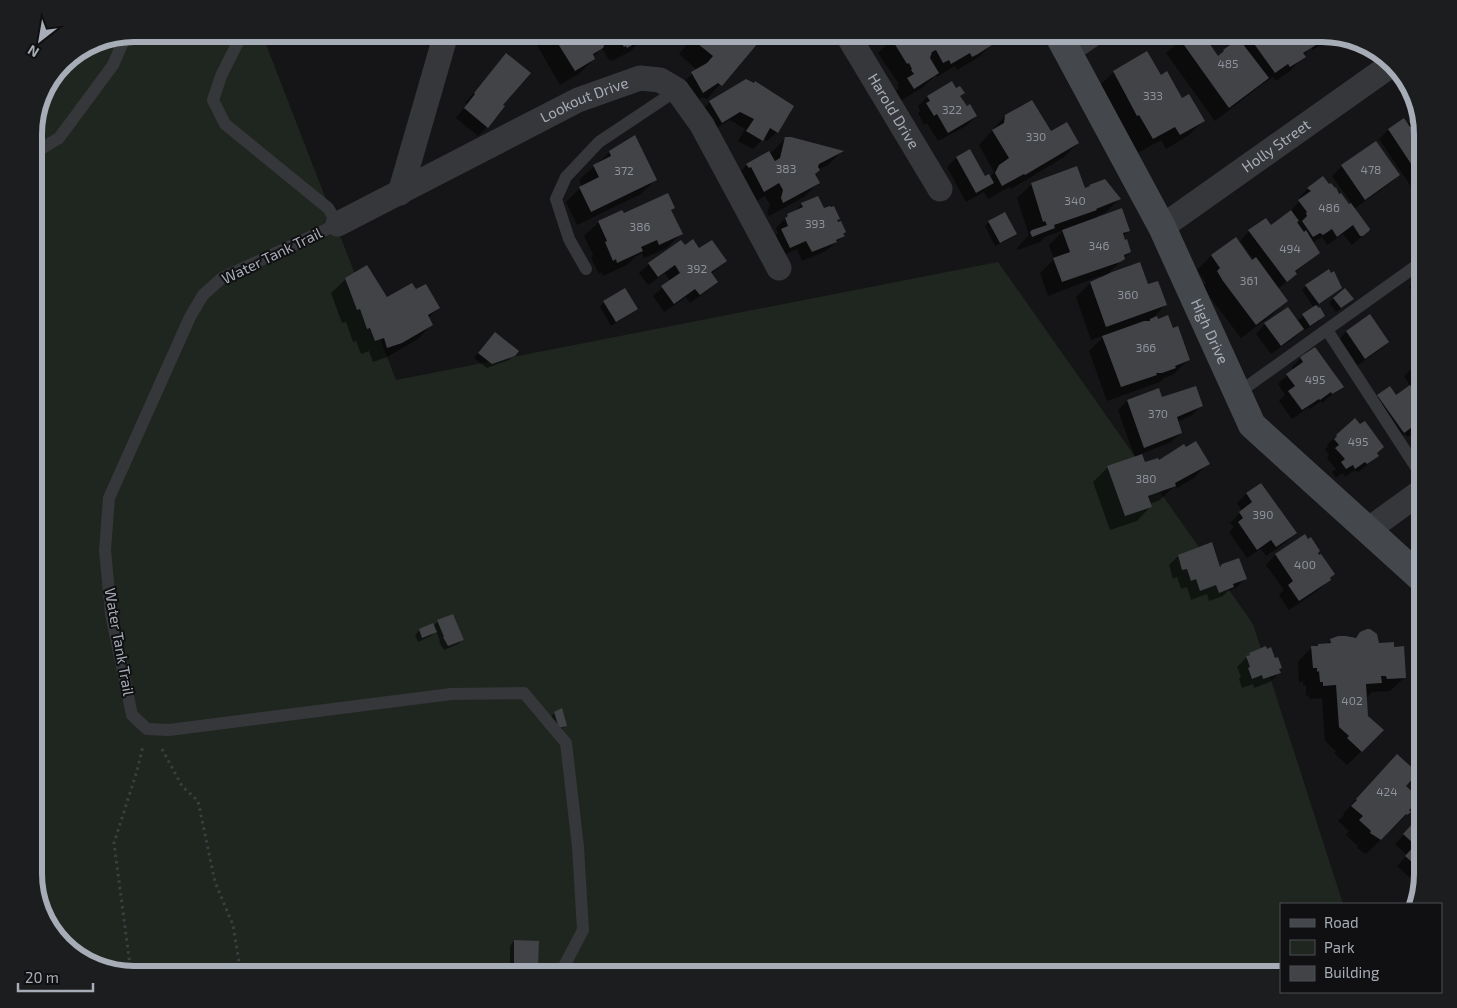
<svg xmlns="http://www.w3.org/2000/svg" width="1457" height="1008" font-family="'Exo 2',sans-serif">
  <style>
    .green { fill: #1f261f }
    .shadow { fill: #0007 }
    .building { fill: #414347 }
    .lines { fill: none; stroke-linecap: round; stroke-linejoin: round }
    .path { stroke: #3c3e42; stroke-width: 3; stroke-dasharray: 2.5 4; stroke-linecap: butt }
    .lane { stroke: #36373b; stroke-width: 12 }
    .street { stroke: #36373b; stroke-width: 25 }
    .secondary { stroke: #44474b; stroke-width: 28 }
    .labels { text-anchor: middle; stroke-width: 4; stroke-linejoin: round; paint-order: stroke }
    .number-label { font-size: 12px; fill: #8e929a }
    .street-label { font-size: 15px; fill: #a7adb6; stroke: #101012 }
    .rim { fill: none; stroke: #a7adb6; stroke-width: 6 }
  </style>
  <rect width="100%" height="100%" fill="#151517"/>
  <polygon class="green" points="135,34 262,34 396,380 998,262 1253,624 1343,904 1281,904 1281,974 135,974 78,957 47,923 34,880 34,128 42,96 64,63 96,41"/>
  <g class="shadow">
    <polygon points="542,34 643,34 645,36 631,51 612,61 611,59 609,60 602,48 593,57 594,59 580,73 560,85 537,45 542,39 540,35"/>
    <polygon points="696,34 746,34 757,43 707,99 703,97 688,106 678,87 697,70 679,54"/>
    <polygon points="901,34 965,34 967,37 973,34 988,34 994,42 979,57 957,70 955,66 937,77 936,75 923,87 899,102 894,93 899,88 897,85 899,84 878,53 892,39"/>
    <polygon points="1188,34 1201,34 1218,57 1231,45 1223,34 1322,34 1332,37 1313,50 1311,47 1290,71 1276,81 1273,77 1260,86 1215,121 1166,53"/>
    <polygon points="506,55 501,105 487,127 478,136 456,118 467,104 465,103"/>
    <polygon points="1114,72 1160,77 1203,121 1189,135 1166,149 1161,140 1138,153 1099,86"/>
    <polygon points="746,80 777,132 767,141 763,139 753,149 738,141 745,129 730,120 712,131 700,112 710,102"/>
    <polygon points="951,83 966,108 976,116 966,126 938,141 927,123 924,125 918,113 920,111 918,106 927,97"/>
    <polygon points="1005,116 1078,143 1064,157 1011,189 1009,187 988,199 984,192 966,202 947,167 956,158 969,150 985,178 990,177 994,172 979,145"/>
    <polygon points="1403,119 1407,125 1410,122 1419,124 1420,122 1423,135 1423,185 1414,191 1379,139 1388,130"/>
    <polygon points="786,138 841,152 828,165 819,169 814,175 818,183 804,197 769,216 767,213 770,205 765,196 750,205 733,179 747,165 771,157 771,153"/>
    <polygon points="1376,142 1399,175 1389,184 1354,209 1368,231 1352,245 1343,234 1327,245 1322,237 1312,243 1318,253 1294,273 1295,274 1278,289 1286,301 1272,315 1241,338 1209,296 1203,286 1206,283 1197,270 1211,256 1236,239 1252,262 1254,260 1240,241 1249,231 1271,227 1291,212 1290,211 1301,200 1299,198 1308,188 1339,196 1349,206 1352,204 1332,176 1342,166"/>
    <polygon points="610,152 655,180 641,194 577,225 566,202 582,186 579,180"/>
    <polygon points="1032,184 1084,190 1090,186 1119,199 1105,213 1097,216 1098,219 1128,231 1122,237 1130,252 1108,274 1147,286 1165,305 1151,320 1158,320 1172,329 1188,360 1174,374 1164,378 1160,382 1107,401 1089,351 1105,335 1091,340 1076,297 1090,283 1101,278 1100,276 1048,296 1040,273 1054,259 1049,245 1064,230 1045,237 1040,242 1018,250 1017,248 1029,235 1017,198"/>
    <polygon points="802,204 823,210 836,220 843,236 826,251 802,261 797,249 780,257 772,239 778,233 776,228 788,215 794,212"/>
    <polygon points="670,210 681,233 667,248 644,258 642,253 635,257 627,265 603,276 601,272 599,274 591,258 593,255 584,236 599,222 623,215"/>
    <polygon points="989,222 1016,234 1011,238 995,246 985,226"/>
    <polygon points="1423,225 1423,244 1415,232"/>
    <polygon points="684,246 699,250 726,261 711,274 716,282 707,291 690,303 686,297 664,312 653,296 670,281 665,273 648,285 639,273 649,264"/>
    <polygon points="1423,274 1423,306 1409,287"/>
    <polygon points="346,279 386,299 415,291 439,308 428,318 432,324 418,339 387,357 373,362 369,351 361,354 356,341 353,342 346,322 342,323 331,293"/>
    <polygon points="1306,286 1336,292 1316,306 1323,316 1319,321 1305,330 1304,328 1293,339 1271,354 1256,334 1265,324 1297,321 1314,308 1302,290"/>
    <polygon points="1334,298 1348,303 1336,312 1329,303"/>
    <polygon points="604,302 636,309 611,326 600,307"/>
    <polygon points="1369,316 1388,342 1378,351 1355,367 1337,342 1346,332"/>
    <polygon points="490,338 514,355 509,360 487,368 474,358"/>
    <polygon points="1315,348 1342,386 1322,403 1321,401 1310,409 1309,407 1292,419 1279,401 1285,395 1278,384 1293,370 1291,368 1301,358"/>
    <polygon points="1423,359 1423,426 1408,437 1405,434 1394,442 1368,405 1378,396 1396,397 1411,387 1404,376"/>
    <polygon points="1158,390 1161,398 1202,405 1192,415 1177,422 1181,433 1171,442 1141,454 1144,464 1158,462 1208,463 1194,478 1177,488 1176,486 1171,489 1160,500 1150,504 1151,506 1137,521 1110,530 1093,482 1108,467 1135,458 1118,410 1127,401"/>
    <polygon points="1355,420 1383,447 1376,454 1378,456 1357,473 1355,470 1345,477 1343,473 1336,478 1332,472 1336,469 1327,458 1329,455 1325,449 1328,446 1327,445 1336,436"/>
    <polygon points="1260,484 1295,533 1286,542 1266,556 1261,549 1247,558 1229,532 1234,527 1230,523 1242,511 1237,503 1246,494"/>
    <polygon points="1304,535 1334,574 1320,589 1289,610 1279,595 1284,590 1266,565 1275,555"/>
    <polygon points="1178,556 1219,569 1245,579 1236,588 1228,591 1223,596 1209,601 1207,594 1191,600 1187,587 1181,589 1177,577 1173,579 1169,565"/>
    <polygon points="438,621 463,640 458,644 444,650 439,642 440,641 436,631 431,636 418,642 415,635 420,630 433,627"/>
    <polygon points="1360,633 1378,645 1405,677 1390,691 1373,692 1373,691 1366,698 1367,716 1383,730 1347,765 1334,753 1336,751 1325,741 1322,698 1309,699 1309,695 1306,696 1306,685 1303,685 1303,682 1299,682 1298,662 1312,647 1326,644 1331,640 1354,639"/>
    <polygon points="1250,654 1275,660 1281,668 1278,670 1279,673 1270,682 1254,688 1253,684 1242,688 1239,679 1241,677 1237,667"/>
    <polygon points="555,713 566,725 561,730 550,717"/>
    <polygon points="1423,731 1423,760 1418,756 1423,750 1414,742"/>
    <polygon points="1383,770 1404,786 1407,810 1409,812 1366,854 1357,848 1358,846 1346,835 1349,831 1338,821 1344,815 1343,814"/>
    <polygon points="1423,826 1423,872 1421,870 1411,879 1397,866 1407,855 1395,844 1405,833 1420,829"/>
    <polygon points="514,941 537,967 531,973 529,973 529,971 515,970 513,973 510,973 510,946"/>
  </g>
  <g class="building">
    <polygon points="552,34 608,34 603,36 606,41 603,48 593,54 595,59 575,71"/>
    <polygon points="616,34 645,34 646,37 627,48 626,46 624,47"/>
    <polygon points="698,34 748,34 758,43 722,86 718,83 703,93 691,72 707,63 713,56 693,40"/>
    <polygon points="898,34 966,34 967,36 971,34 990,34 995,43 978,54 972,57 970,53 951,64 949,60 943,63 936,50 932,52 930,58 939,73 914,89 907,78 914,74 911,70 912,69 909,63 907,64 891,38"/>
    <polygon points="1186,34 1203,34 1218,56 1224,51 1223,50 1239,39 1269,78 1229,108 1179,38"/>
    <polygon points="1247,34 1308,34 1316,45 1303,53 1306,57 1290,67 1288,64 1275,73"/>
    <polygon points="1318,34 1322,34 1331,36 1323,41"/>
    <polygon points="1147,51 1161,75 1167,71 1182,98 1189,94 1205,121 1180,135 1175,127 1153,139 1139,115 1137,116 1113,71"/>
    <polygon points="506,53 531,73 503,105 505,106 488,128 464,108 475,94 474,93"/>
    <polygon points="746,79 754,83 755,81 794,106 778,133 770,128 763,141 746,131 754,119 740,112 722,123 709,101"/>
    <polygon points="952,81 956,88 960,86 965,93 960,96 967,106 970,104 977,116 948,133 937,114 934,116 926,103 930,101 927,96"/>
    <polygon points="1032,100 1051,131 1067,122 1079,143 1025,175 1024,174 1002,186 995,173 999,165 1009,158 992,130 1004,123 1005,115"/>
    <polygon points="1415,117 1419,122 1420,121 1423,135 1423,182 1388,129 1404,118 1410,127 1412,126 1409,121"/>
    <polygon points="635,135 657,180 591,212 579,187 599,177 593,165 611,156 609,151"/>
    <polygon points="785,137 791,137 844,151 819,164 818,167 820,170 815,174 820,183 783,203 781,198 783,190 779,183 764,192 751,167 749,168 746,164 769,151 775,161 780,158"/>
    <polygon points="1376,141 1400,175 1365,200 1341,165"/>
    <polygon points="970,149 985,176 989,174 994,183 976,193 956,157"/>
    <polygon points="1077,166 1085,188 1090,186 1089,185 1105,179 1121,199 1096,209 1097,210 1054,225 1055,228 1032,237 1030,232 1032,230 1047,225 1045,221 1043,222 1031,183"/>
    <polygon points="1323,176 1329,184 1331,183 1335,188 1336,187 1339,194 1341,193 1349,204 1351,203 1370,229 1369,231 1363,236 1360,236 1353,225 1337,237 1332,229 1323,235 1320,233 1313,237 1302,221 1307,216 1306,213 1307,212 1298,200 1311,191 1307,188"/>
    <polygon points="668,193 675,208 671,210 683,234 659,245 657,240 641,247 643,251 617,263 616,259 613,261 605,242 607,241 598,221 622,210 624,213"/>
    <polygon points="818,196 824,208 830,206 831,207 834,206 840,219 837,220 838,222 841,221 846,232 843,234 845,236 836,240 837,242 812,252 806,241 790,248 781,229 788,226 785,218 788,216 787,214 803,207 801,203"/>
    <polygon points="1122,208 1130,231 1123,233 1125,240 1127,239 1131,252 1124,255 1125,259 1120,262 1062,282 1053,258 1070,252 1062,230"/>
    <polygon points="1291,210 1299,221 1297,222 1304,232 1306,230 1320,253 1295,271 1297,274 1287,282 1248,230 1266,218 1271,225"/>
    <polygon points="1005,212 1017,234 1000,243 988,221"/>
    <polygon points="1236,237 1252,260 1256,257 1288,301 1256,325 1223,281 1217,271 1220,268 1211,255"/>
    <polygon points="693,239 699,248 712,240 727,261 711,272 718,282 700,295 695,289 674,304 661,286 680,273 675,265 658,277 648,263 681,240 685,245"/>
    <polygon points="1140,262 1148,284 1158,281 1167,305 1106,327 1090,282 1112,272"/>
    <polygon points="367,265 387,297 412,283 416,289 426,284 440,308 428,315 433,325 402,343 387,348 384,338 375,341 370,328 367,329 360,309 357,310 345,278"/>
    <polygon points="1329,269 1331,273 1334,271 1342,288 1319,304 1305,285"/>
    <polygon points="625,288 638,309 616,322 603,301"/>
    <polygon points="1345,288 1354,299 1341,308 1333,298"/>
    <polygon points="1316,305 1319,308 1320,307 1325,316 1310,326 1302,314"/>
    <polygon points="1288,307 1304,329 1281,346 1264,323"/>
    <polygon points="1370,314 1389,342 1365,359 1346,331"/>
    <polygon points="1168,315 1173,328 1178,326 1190,360 1175,366 1176,368 1162,373 1156,373 1157,375 1121,387 1102,336 1144,321 1150,321 1150,319 1157,316 1158,319"/>
    <polygon points="495,332 519,351 515,356 492,364 478,353"/>
    <polygon points="1315,347 1344,387 1332,394 1331,392 1320,400 1319,399 1302,410 1288,391 1295,386 1286,374 1303,362 1300,357"/>
    <polygon points="1423,358 1423,382 1412,366"/>
    <polygon points="1410,385 1423,404 1423,425 1418,429 1415,425 1404,433 1377,395 1390,386 1396,395"/>
    <polygon points="1196,386 1203,406 1177,417 1182,433 1144,448 1127,400 1159,388 1162,397"/>
    <polygon points="1355,418 1360,424 1365,421 1384,447 1377,453 1379,456 1367,464 1365,462 1355,469 1353,465 1346,469 1341,462 1345,459 1335,448 1339,445 1334,439 1337,436 1336,435"/>
    <polygon points="1196,441 1210,464 1175,483 1176,486 1148,496 1152,507 1125,516 1107,466 1142,454 1145,462 1158,458 1159,460 1184,444 1186,447"/>
    <polygon points="1261,483 1297,533 1276,547 1271,540 1257,550 1238,522 1243,518 1239,512 1252,502 1246,493"/>
    <polygon points="1305,534 1308,539 1311,537 1320,551 1318,553 1319,555 1321,554 1335,574 1330,578 1331,580 1299,601 1288,585 1293,581 1275,554"/>
    <polygon points="1212,542 1220,567 1222,564 1239,558 1247,579 1233,584 1234,587 1219,593 1216,585 1200,591 1196,579 1191,581 1187,569 1182,570 1178,555"/>
    <polygon points="453,614 464,640 448,646 443,637 444,637 437,620"/>
    <polygon points="433,623 437,632 422,638 419,629"/>
    <polygon points="1367,629 1370,629 1377,634 1379,643 1394,642 1394,647 1404,646 1406,678 1387,679 1386,676 1381,676 1382,683 1366,684 1368,716 1384,730 1362,752 1347,738 1349,736 1339,727 1336,685 1323,686 1323,682 1320,682 1319,671 1317,672 1317,668 1313,668 1311,646 1318,646 1318,644 1331,643 1330,639 1338,636 1346,636 1356,638 1360,632"/>
    <polygon points="1266,646 1267,649 1271,647 1275,658 1278,657 1282,668 1279,669 1281,673 1263,679 1262,675 1252,679 1248,668 1250,667 1246,656 1250,655 1249,653"/>
    <polygon points="562,708 567,726 559,728 554,712"/>
    <polygon points="1397,754 1418,773 1406,786 1420,799 1409,810 1411,812 1407,815 1406,814 1381,840 1370,833 1371,831 1359,820 1363,816 1351,806 1357,800 1356,799"/>
    <polygon points="1414,822 1421,828 1423,825 1423,869 1422,871 1405,856 1415,845 1403,834"/>
    <polygon points="514,940 539,941 538,967 536,967 536,969 533,969 533,967 518,966 519,969 514,969"/>
  </g>
  <g class="lines">
    <g class="path">
      <polyline points="162,749 182,786 198,801 215,882 233,925 241,974"/>
      <polyline points="131,973 114,843 137,771 143,746"/>
    </g>
    <g class="lane">
      <polyline points="239,34 239,40 221,76 213,100 225,124 328,208 338,224 222,278 203,295 190,317 109,498 105,550 111,614 132,715 147,729 169,730 451,694 524,693 566,743 578,847 583,930 560,974"/>
      <polyline points="1071,57 1104,34"/>
      <polyline points="34,153 59,138 113,65 126,35"/>
      <polyline points="586,269 569,239 556,199 566,177 599,142 677,90"/>
      <polyline points="1327,330 1423,478"/>
      <polyline points="1238,393 1423,261"/>
    </g>
    <g class="street">
      <path id="s1" d="M 847,34 L 940,189"/>
      <polyline points="400,193 446,34"/>
      <path id="s2" d="M 338,224 L 578,100 L 640,78 L 660,80 L 677,90 L 702,125 L 779,268"/>
      <path id="s3" d="M 1162,227 L 1391,65"/>
      <polyline points="1368,530 1423,490"/>
    </g>
    <path class="secondary" id="s4" d="M 1058,34 L 1162,227 L 1252,425 L 1423,580"/>
  </g>
  <g class="labels">
    <g class="number-label">
      <text x="1228" y="68">485</text>
      <text x="1153" y="100">333</text>
      <text x="952" y="114">322</text>
      <text x="1036" y="141">330</text>
      <text x="786" y="173">383</text>
      <text x="1371" y="174">478</text>
      <text x="624" y="175">372</text>
      <text x="1075" y="205">340</text>
      <text x="1329" y="212">486</text>
      <text x="815" y="228">393</text>
      <text x="640" y="231">386</text>
      <text x="1099" y="250">346</text>
      <text x="1290" y="253">494</text>
      <text x="697" y="273">392</text>
      <text x="1249" y="285">361</text>
      <text x="1128" y="299">360</text>
      <text x="1146" y="352">366</text>
      <text x="1315" y="384">495</text>
      <text x="1158" y="418">370</text>
      <text x="1358" y="446">495</text>
      <text x="1146" y="483">380</text>
      <text x="1263" y="519">390</text>
      <text x="1305" y="569">400</text>
      <text x="1352" y="705">402</text>
      <text x="1387" y="796">424</text>
    </g>
    <g class="street-label">
      <text dy="5" stroke="none"><textPath href="#s2" startOffset="276">Lookout Drive</textPath></text>
      <text dy="5" stroke="none"><textPath href="#s1" startOffset="90">Harold Drive</textPath></text>
      <text dy="5" stroke="none"><textPath href="#s3" startOffset="140">Holly Street</textPath></text>
      <text transform="translate(272 256) rotate(-26)" y="5">Water Tank Trail</text>
      <text dy="5" stroke="none"><textPath href="#s4" startOffset="334">High Drive</textPath></text>
      <text transform="translate(119 642) rotate(80)" y="5">Water Tank Trail</text>
    </g>
  </g>
  <path d="M0 0H1457V1008H0ZM134 42H1322A92 92 0 0 1 1414 134V874A92 92 0 0 1 1322 966H134A92 92 0 0 1 42 874V134A92 92 0 0 1 134 42Z" fill="#1c1d1f" fill-rule="evenodd"/>
  <path class="rim" d="M134 42H1322A92 92 0 0 1 1414 134V874A92 92 0 0 1 1322 966H134A92 92 0 0 1 42 874V134A92 92 0 0 1 134 42Z"/>
  <rect x="1280" y="903" width="162" height="90" fill="#101012" stroke="#4c4f54"/>
  <rect x="1290" y="919" width="25" height="8" fill="#44474b" stroke="#4c4f54"/>
  <text x="1324" y="928" font-size="15" fill="#a7adb6">Road</text>
  <rect x="1290" y="940" width="25" height="15" fill="#1f261f" stroke="#4c4f54"/>
  <text x="1324" y="953" font-size="15" fill="#a7adb6">Park</text>
  <rect x="1290" y="966" width="25" height="15" fill="#414347" stroke="#4c4f54"/>
  <text x="1324" y="978" font-size="15" fill="#a7adb6">Building</text>
  <g transform="translate(40 40) rotate(211)" stroke="#101012" stroke-width="4" paint-order="stroke">
  <path d="M0-4L9 19L0 12L-9 19Z" fill="#a7adb6"/>
  <text y="-8" font-size="14" font-weight="bold" text-anchor="middle" fill="#a7adb6">N</text>
  </g>
  <path d="M18 983v8h75v-8" fill="none" stroke="#a7adb6" stroke-width="2.5"/>
  <text x="25" y="983" font-size="15" fill="#a7adb6" stroke="#101012" stroke-width="4" paint-order="stroke">20 m</text>
</svg>
